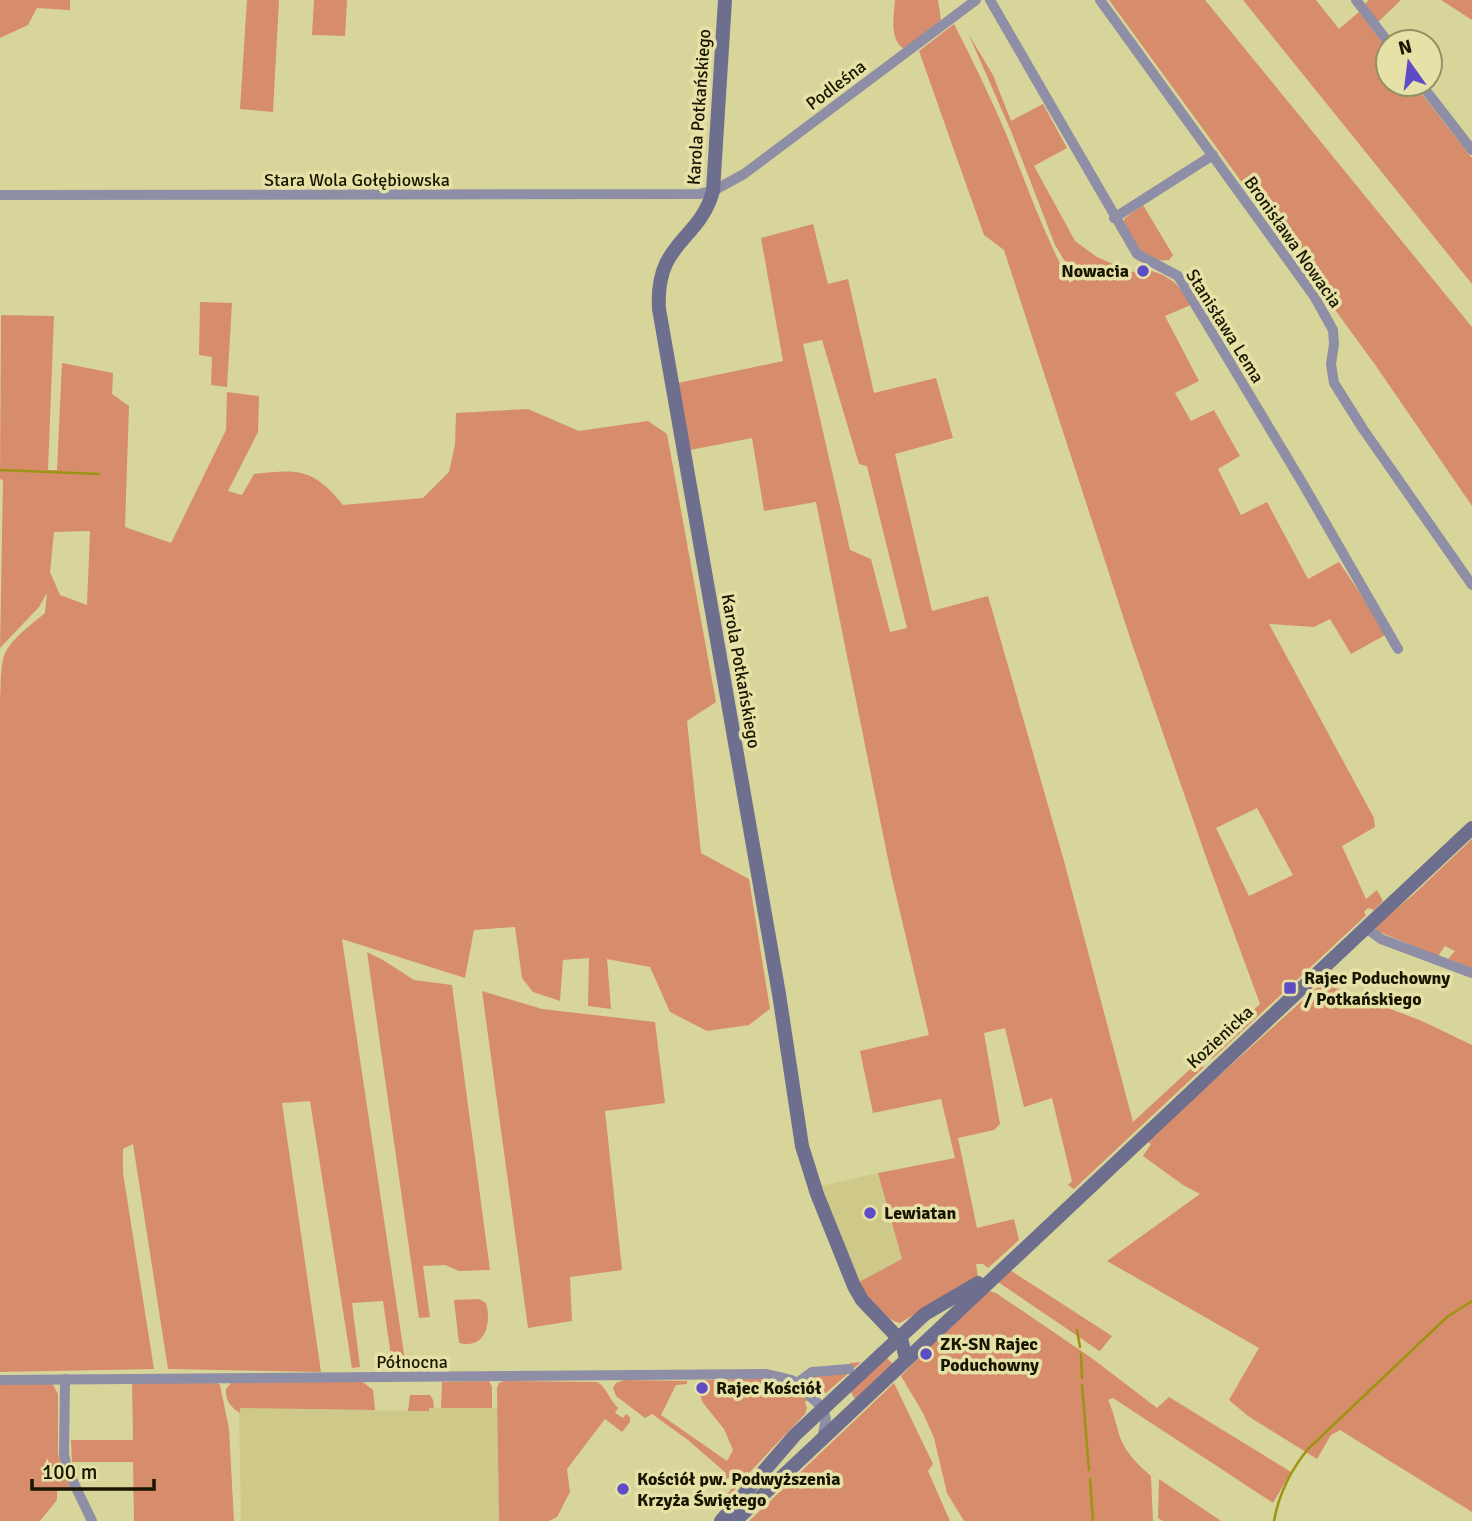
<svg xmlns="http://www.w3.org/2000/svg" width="1472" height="1521" font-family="Signika,sans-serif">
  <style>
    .built { fill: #cec988 }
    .green { fill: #d78d6c; fill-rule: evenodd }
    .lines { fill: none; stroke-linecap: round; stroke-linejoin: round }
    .stream { stroke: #9d9413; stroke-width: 2.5 }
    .street { stroke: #8e8ea6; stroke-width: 10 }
    .secondary { stroke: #6e6e8f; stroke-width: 14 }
    .poi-dot { fill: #5e4cc4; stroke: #e6e2a7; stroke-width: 2.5 }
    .labels { text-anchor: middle; stroke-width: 7; stroke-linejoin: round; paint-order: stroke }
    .street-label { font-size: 18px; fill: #181601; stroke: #e6e2a7 }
    .poi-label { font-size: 18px; font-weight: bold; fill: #181601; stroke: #e6e2a7; text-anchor: start }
  </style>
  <rect width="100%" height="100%" fill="#d8d59a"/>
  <g class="built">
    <polygon points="878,1173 902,1259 859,1282 822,1186"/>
    <polygon points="239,1408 428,1411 429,1408 498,1408 499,1521 241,1521"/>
  </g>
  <g class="green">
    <polygon points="0,0 70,0 70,10 37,8 28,25 0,38"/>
    <polygon points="247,0 279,0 273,112 240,109"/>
    <polygon points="314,0 347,0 345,36 312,35"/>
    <path d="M 895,0 L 938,0 L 941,20 L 904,49 C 889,39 894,16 895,0 Z"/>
    <polygon points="1109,0 1205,0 1472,327 1472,506 1376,366"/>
    <polygon points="1243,0 1316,0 1339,29 1359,12 1388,50 1388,84 1414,84 1472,158 1472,284"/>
    <polygon points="1369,0 1401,0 1377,23 1364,5"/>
    <polygon points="1441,0 1472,0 1472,20"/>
    <path d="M 954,24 C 973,61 991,98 1007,136 C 1027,186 1044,235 1070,283 L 1075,278 L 1055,245 L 1011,131 L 969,35 L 993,75 L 1011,121 L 1043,104 L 1067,148 L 1034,166 L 1075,241 L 1097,257 L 1131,272 L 1149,270 L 1163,275 L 1174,282 L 1193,304 L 1165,316 L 1199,381 L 1175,393 L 1191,421 L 1214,410 L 1240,456 L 1218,469 L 1241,515 L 1267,502 L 1308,579 L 1339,562 L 1387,634 L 1351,654 L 1330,619 L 1314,627 L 1269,624 L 1374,818 L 1375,827 L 1342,846 L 1366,899 L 1377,890 L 1383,901 L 1374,910 L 1368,908 L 1364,912 L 1366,915 L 1360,921 L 1212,1059 L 1208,1052 L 1260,1004 L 1206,857 L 1132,644 L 1004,250 L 984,235 L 919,51 ZM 1257,808 L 1293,875 L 1249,896 L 1216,828 Z"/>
    <path d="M 1143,205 L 1173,255 L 1169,260 C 1143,263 1133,242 1123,222 L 1125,218 Z"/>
    <path d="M 813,224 L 828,284 L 848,279 L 874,393 L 936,378 L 953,438 L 895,454 L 932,611 L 988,596 L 1064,861 L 1133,1122 L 1200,1060 L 1204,1067 L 1074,1189 L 1068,1185 L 1072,1181 L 1052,1098 L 1024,1107 L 1005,1028 L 984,1033 L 1000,1124 L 994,1130 L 958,1138 L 977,1228 L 1014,1219 L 1019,1240 L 988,1268 L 983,1264 L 976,1264 L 978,1277 L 900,1323 C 883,1319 866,1298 859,1282 L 902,1259 L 878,1173 L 955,1158 L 941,1099 L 873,1113 L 860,1051 L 929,1035 L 891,874 L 816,502 L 764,511 L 752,438 L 690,450 L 678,383 L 783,361 L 761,238 ZM 822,340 L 859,464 L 867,466 L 907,628 L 890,632 L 871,559 L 850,550 L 803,344 Z"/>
    <polygon points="200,302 232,303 227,387 211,385 212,357 199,355"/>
    <path d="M 1,315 L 54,316 L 48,470 L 57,470 L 62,363 L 113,373 L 112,394 L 129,406 L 125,527 L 171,543 L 226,430 L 227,392 L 259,396 L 258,432 L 228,491 L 242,495 L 254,474 C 298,469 313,468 343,505 L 423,498 L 449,472 L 455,444 L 456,413 L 528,409 L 579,431 L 648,421 L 667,434 L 716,702 L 687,721 L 701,853 L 749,879 L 770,1009 L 749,1025 L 707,1031 L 670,1012 L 650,967 L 607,959 L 611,1009 L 588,1006 L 589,958 L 563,960 L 560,1001 L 533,992 L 522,978 L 515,927 L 474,930 L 465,978 L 342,939 L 406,1367 L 393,1370 L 383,1301 L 352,1303 L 360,1367 L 352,1368 L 310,1101 L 282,1103 L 321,1372 L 168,1369 L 133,1144 L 123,1149 L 123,1173 L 154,1369 L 0,1372 L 0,698 C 1,685 0,665 5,653 C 13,637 32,624 45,613 L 47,593 L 39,607 L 0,648 L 3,480 L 0,479 ZM 89,531 L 90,532 L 87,605 L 60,595 L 50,572 L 54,532 Z"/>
    <polygon points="1472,839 1472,968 1448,959 1455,951 1445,946 1438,956 1377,931 1375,926 1413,895"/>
    <polygon points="367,952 383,960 414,980 452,985 490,1270 459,1271 445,1265 423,1266 430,1317 419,1318"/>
    <polygon points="1322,983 1422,1021 1472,1045 1472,1512 1340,1430 1331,1435 1317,1459 1248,1416 1229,1400 1259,1348 1107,1261 1200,1194 1183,1185 1143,1156 1151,1144 1146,1141"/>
    <polygon points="482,991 542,1009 655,1022 665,1103 605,1111 622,1270 570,1277 572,1321 528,1328"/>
    <polygon points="1010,1270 1112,1336 1100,1351 1098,1350 998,1282"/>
    <path d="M 985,1290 L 996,1293 L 1093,1359 L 1157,1408 L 1169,1397 L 1291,1472 L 1273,1503 L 1113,1398 L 1108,1400 C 1114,1413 1116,1425 1120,1437 C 1125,1452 1139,1466 1151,1476 L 1153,1521 L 964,1521 L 947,1493 L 934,1438 L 923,1413 L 901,1376 Z"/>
    <path d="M 479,1299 L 486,1303 C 492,1323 485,1350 459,1343 L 454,1300 Z"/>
    <polygon points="885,1356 894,1365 857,1398 854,1398 851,1392"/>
    <polygon points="861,1362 826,1393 816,1392 806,1381 808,1376 850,1372 850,1363"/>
    <path d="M 749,1379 C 779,1379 785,1380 808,1400 L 805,1402 L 807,1408 L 805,1414 L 749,1473 L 747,1472 L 722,1508 L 718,1504 L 737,1483 L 731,1477 L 723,1480 L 726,1473 L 688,1440 L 652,1414 L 645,1418 L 616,1396 L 613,1388 L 616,1383 L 624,1380 L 687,1381 L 687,1384 L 676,1385 L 661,1415 L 727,1461 L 733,1450 L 724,1429 L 703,1403 L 696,1384 L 704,1380 Z"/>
    <polygon points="489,1381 492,1387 492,1408 441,1408 442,1382"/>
    <path d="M 504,1381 L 597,1382 C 606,1386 610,1401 618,1408 L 615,1413 L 623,1418 L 626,1414 L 630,1417 L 630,1422 L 622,1432 L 605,1419 L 567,1469 L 570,1492 L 557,1517 L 549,1521 L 499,1521 L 497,1388 L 499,1383 Z"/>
    <path d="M 232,1382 L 363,1382 L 373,1390 L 375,1410 L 240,1408 L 240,1413 C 231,1408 225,1400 226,1389 Z"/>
    <polygon points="0,1383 52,1383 58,1394 58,1454 71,1490 57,1491 57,1500 40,1521 0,1521"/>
    <polygon points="132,1383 217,1383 220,1385 229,1429 234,1521 134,1521 133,1462 72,1462 71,1440 133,1440"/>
    <polygon points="894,1383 933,1464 928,1471 950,1521 749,1521"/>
    <polygon points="410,1395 430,1395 433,1400 434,1408 429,1408 429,1411 408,1411"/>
    <polygon points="1159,1479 1221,1521 1163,1521 1158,1518"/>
  </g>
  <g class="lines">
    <g class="stream">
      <polyline points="0,470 99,474"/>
      <polyline points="1077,1330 1080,1347"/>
      <polyline points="1081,1354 1082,1378"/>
      <polyline points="1082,1385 1089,1470"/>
      <polyline points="1090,1479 1093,1521"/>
      <path d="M 1274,1521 C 1279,1493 1290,1471 1308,1449 L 1447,1317 L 1472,1301"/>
    </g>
    <g class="street">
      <polyline points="990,0 1137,254 1178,276 1303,484 1398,649"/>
      <polyline points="1100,0 1314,296 1333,330 1334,344 1331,364 1334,383 1363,429 1472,585"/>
      <polyline points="1356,0 1388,42"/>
      <polyline points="1421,84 1472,150"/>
      <polyline points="0,195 699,194 713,191 744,174 976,0"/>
      <polyline points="1114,218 1213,155"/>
      <polyline points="1366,928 1381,939 1472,973"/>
      <polyline points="65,1379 64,1455 68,1471 92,1521"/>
      <polyline points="0,1380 767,1374 792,1380 823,1408 826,1419 822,1438"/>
      <polyline points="797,1383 812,1372 849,1369"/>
    </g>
    <g class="secondary">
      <path d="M 725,0 L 713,191 C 699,242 655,241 659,309 L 779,994 L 802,1146 L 817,1194 L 854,1286 L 862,1300 L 902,1342 L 906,1359"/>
      <polyline points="721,1521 795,1435 887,1349 925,1314 978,1283"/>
      <polyline points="735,1521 1472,828"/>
    </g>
  </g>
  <g class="poi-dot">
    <circle cx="1143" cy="271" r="7"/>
    <rect x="1283" y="981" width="14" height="14" rx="3.5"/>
    <circle cx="870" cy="1213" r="7"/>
    <circle cx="926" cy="1354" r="7"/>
    <circle cx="702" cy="1388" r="7"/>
    <circle cx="623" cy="1489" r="7"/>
  </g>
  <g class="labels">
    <g class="street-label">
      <text transform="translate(836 85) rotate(-37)" y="6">Podleśna</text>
      <text transform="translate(699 107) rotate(-86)" y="6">Karola Potkańskiego</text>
      <text x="357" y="186">Stara Wola Gołębiowska</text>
      <text transform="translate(1293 242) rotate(55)" y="6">Bronisława Nowacia</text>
      <text transform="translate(1225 326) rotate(58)" y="6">Stanisława Lema</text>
      <text transform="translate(741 671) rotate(80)" y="6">Karola Potkańskiego</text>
      <text transform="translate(1220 1037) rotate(-43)" y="6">Kozienicka</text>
      <text x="412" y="1368">Północna</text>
    </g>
    <g class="poi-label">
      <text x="1129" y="277" text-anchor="end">Nowacia</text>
      <text x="1304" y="984">Rajec Poduchowny<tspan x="1304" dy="21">/ Potkańskiego</tspan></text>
      <text x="884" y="1219">Lewiatan</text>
      <text x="940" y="1350">ZK-SN Rajec<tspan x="940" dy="21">Poduchowny</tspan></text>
      <text x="716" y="1394">Rajec Kościół</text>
      <text x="637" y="1485">Kościół pw. Podwyższenia<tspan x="637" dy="21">Krzyża Świętego</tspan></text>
    </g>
  </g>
  <g transform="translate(1409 63) rotate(346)"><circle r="33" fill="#e6e2a7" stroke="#949065" stroke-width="2"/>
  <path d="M0-5L12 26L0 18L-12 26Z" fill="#5e4cc4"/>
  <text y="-10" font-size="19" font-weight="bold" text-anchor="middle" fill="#181601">N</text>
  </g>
  <path d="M32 1479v10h122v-10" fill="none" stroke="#181601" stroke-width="3.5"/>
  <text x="42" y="1479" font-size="21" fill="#181601" stroke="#e6e2a7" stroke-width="5" paint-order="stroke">100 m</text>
</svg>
